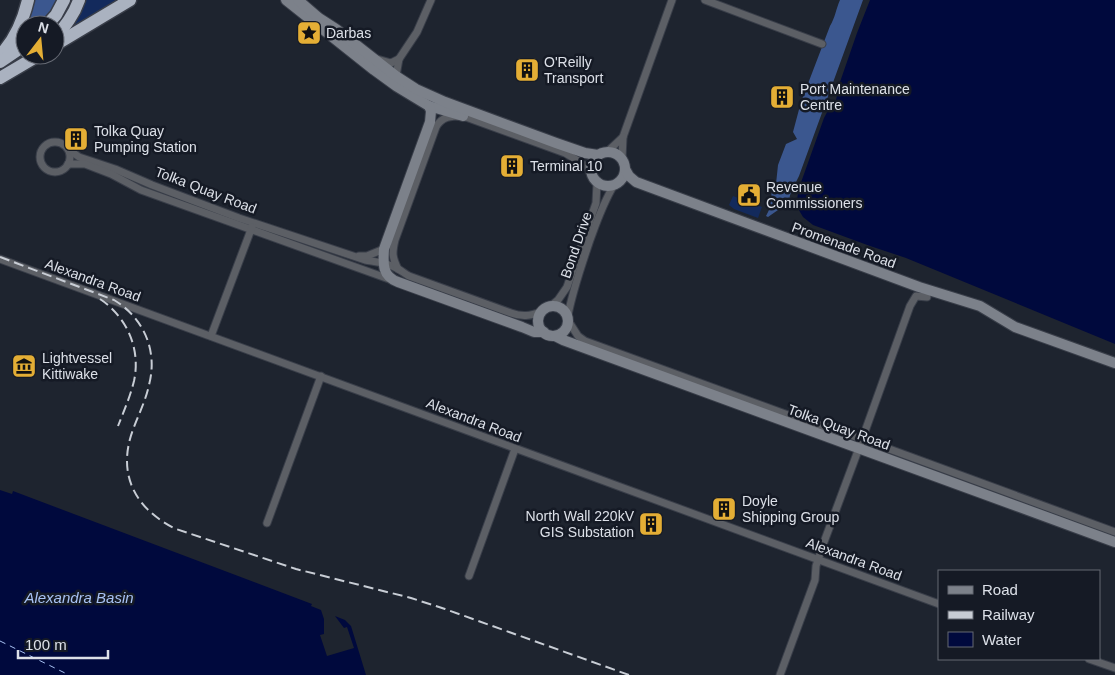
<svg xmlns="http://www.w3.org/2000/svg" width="1115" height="675" font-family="Arial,sans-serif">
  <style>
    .green { fill: #132a5c }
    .forest { fill: #3b578f }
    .water { fill: #00093d }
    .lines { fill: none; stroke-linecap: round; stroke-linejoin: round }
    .ferry { stroke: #a8c2f4; stroke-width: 1; stroke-dasharray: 6 5; stroke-linecap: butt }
    .street-casing { stroke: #393e49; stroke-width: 9 }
    .secondary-casing { stroke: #393e49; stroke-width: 12 }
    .highway-casing { stroke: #393e49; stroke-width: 15 }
    .street { stroke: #5c5f65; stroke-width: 7 }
    .secondary { stroke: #7c818a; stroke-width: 10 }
    .highway { stroke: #aab2c0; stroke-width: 12 }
    .rail { stroke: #c8cdd5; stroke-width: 2; stroke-dasharray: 10 5; stroke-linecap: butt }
    .labels { text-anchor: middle; stroke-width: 5; stroke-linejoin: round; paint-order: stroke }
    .poi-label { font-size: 14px; fill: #dce0e8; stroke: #151a25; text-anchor: start }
    .street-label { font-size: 14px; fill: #dce0e8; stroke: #151a25 }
    .water-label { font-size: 15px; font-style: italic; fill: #a8c2f4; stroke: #151a25 }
  </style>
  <rect width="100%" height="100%" fill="#1e242f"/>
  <g class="green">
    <polygon points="82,0 119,0 66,32"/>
    <polygon points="733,196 762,207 758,218 734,209 729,205"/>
  </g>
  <g class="forest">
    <polygon points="32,0 59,0 42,25 25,25"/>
    <path d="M 840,0 L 863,0 L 799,176 L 791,192 L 788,203 L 768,217 L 766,216 L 769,210 L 772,191 L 776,184 L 778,165 L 786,144 L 797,139 L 793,132 L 801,102 L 830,26 C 835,18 836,9 840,0 Z"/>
  </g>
  <g class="water">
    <polygon points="870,0 1115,0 1115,344 906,258 870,246 813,225 803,217 796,205 799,188 824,118 833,101 836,100 840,82 857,33"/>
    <polygon points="0,490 12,494 13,491 312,604 311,606 321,610 324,619 324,634 320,635 327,656 354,648 347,627 344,628 335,616 345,620 351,626 366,675 0,675"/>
  </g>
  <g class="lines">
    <polyline class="ferry" points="0,641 69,675"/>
    <defs>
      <g id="street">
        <polyline points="705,0 822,44"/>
        <polyline points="377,59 391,63 399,59"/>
        <polyline points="396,76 399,59 417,32 431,0"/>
        <polyline points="623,137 672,0"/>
        <circle cx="55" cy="157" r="15"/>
        <path d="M 68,149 L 79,157 L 115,169 L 152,185 L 239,218 L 365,260 C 376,262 389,263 398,269 C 402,271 405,274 409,276 L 511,313 C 522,317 530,316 541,312"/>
        <polyline points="607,152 623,137 622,159"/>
        <polyline points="68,164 85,164 111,174 141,190 389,279"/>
        <polyline points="359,256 367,256 384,249"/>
        <polyline points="0,259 939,604"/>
        <path d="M 398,269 C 392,257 392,253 395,240 L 436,127 C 442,116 451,116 463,116 L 565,153 L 580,162 L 590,170"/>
        <polyline points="552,305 558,300 567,287 596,203 597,183"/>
        <path d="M 568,315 C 573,289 582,264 590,240 C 597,221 603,203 614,185"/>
        <polyline points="569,322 578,336 585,341 788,415 862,439 1115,532"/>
        <polyline points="211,336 252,227"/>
        <polyline points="267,523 321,376"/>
        <polyline points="469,576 515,449"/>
        <polyline points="1089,659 1115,668"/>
        <polyline points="780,675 815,580 816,566 824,542 859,448 910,306 916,296 927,297"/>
      </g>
      <g id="secondary">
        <polyline points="286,0 374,70 396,86 429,106 463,116"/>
        <polyline points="298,0 319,18 336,29 396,76 416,89 445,102 556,143 585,153 598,155"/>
        <path d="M 429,106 L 431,111 L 430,122 L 384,249 C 383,264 382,276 398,282 L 522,327 L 534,332 L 544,332"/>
        <circle cx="608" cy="169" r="17"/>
        <polyline points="625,169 629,176 636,182 919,287 980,306 1015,327 1115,363"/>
        <circle cx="553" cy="321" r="15"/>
        <polyline points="555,336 563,340 1115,542"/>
      </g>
      <g id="highway">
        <polyline points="47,25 56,15 64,0"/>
        <path d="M 55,38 C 65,26 74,15 79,0"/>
        <polyline points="55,45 130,0"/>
        <path d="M 0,55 C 15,40 23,21 28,0"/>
        <polyline points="0,62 25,45"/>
        <polyline points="0,78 39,55"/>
      </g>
    </defs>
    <use href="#street" class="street-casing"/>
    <use href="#secondary" class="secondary-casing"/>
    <use href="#highway" class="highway-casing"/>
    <use href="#street" class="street"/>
    <use href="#secondary" class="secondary"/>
    <use href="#highway" class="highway"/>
    <g class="rail">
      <path d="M 0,257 L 114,300 C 144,318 158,351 149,385 C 145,404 135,421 130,439 C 119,480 139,511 176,529 L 296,569 L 411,598 L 445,609 L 629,675"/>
      <path d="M 100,299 C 127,317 141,349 134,381 C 130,397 124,411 118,426"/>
    </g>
  </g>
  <defs>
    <symbol id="sight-square" viewBox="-11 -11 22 22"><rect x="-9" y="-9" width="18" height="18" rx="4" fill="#e4ae35" stroke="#151a25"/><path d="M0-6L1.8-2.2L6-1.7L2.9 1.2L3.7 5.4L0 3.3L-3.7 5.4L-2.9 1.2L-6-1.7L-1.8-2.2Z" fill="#111"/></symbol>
    <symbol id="building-square" viewBox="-11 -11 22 22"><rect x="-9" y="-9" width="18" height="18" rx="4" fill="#e4ae35" stroke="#151a25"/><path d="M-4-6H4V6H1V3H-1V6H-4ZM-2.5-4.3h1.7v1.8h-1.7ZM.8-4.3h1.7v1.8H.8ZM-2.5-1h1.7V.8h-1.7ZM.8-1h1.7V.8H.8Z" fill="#111"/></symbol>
    <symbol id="civic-square" viewBox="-11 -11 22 22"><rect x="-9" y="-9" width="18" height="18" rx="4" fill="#e4ae35" stroke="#151a25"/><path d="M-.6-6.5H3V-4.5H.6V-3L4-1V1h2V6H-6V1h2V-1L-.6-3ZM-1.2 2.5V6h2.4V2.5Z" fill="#111"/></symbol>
    <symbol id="museum-square" viewBox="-11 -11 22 22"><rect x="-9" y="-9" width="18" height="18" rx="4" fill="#e4ae35" stroke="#151a25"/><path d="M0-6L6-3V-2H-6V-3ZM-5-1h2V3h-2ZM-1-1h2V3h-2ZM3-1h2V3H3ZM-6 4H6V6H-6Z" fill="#111"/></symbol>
  </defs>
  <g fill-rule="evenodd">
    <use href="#sight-square" x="295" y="19" width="28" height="28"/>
    <use href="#building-square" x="513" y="56" width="28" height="28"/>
    <use href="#building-square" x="768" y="83" width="28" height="28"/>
    <use href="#building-square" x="62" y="125" width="28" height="28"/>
    <use href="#building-square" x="498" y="152" width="28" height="28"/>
    <use href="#civic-square" x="735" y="181" width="28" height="28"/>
    <use href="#museum-square" x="10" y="352" width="28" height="28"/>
    <use href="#building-square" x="710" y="495" width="28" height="28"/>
    <use href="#building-square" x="637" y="510" width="28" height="28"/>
  </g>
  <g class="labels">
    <g class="poi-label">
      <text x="326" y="38">Darbas</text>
      <text x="544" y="67">O'Reilly<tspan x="544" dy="16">Transport</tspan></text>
      <text x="800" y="94">Port Maintenance<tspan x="800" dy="16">Centre</tspan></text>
      <text x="94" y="136">Tolka Quay<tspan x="94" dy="16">Pumping Station</tspan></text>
      <text x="530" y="171">Terminal 10</text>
      <text x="766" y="192">Revenue<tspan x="766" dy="16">Commissioners</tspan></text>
      <text x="42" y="363">Lightvessel<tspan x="42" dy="16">Kittiwake</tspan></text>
      <text x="742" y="506">Doyle<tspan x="742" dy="16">Shipping Group</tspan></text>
      <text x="634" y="521" text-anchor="end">North Wall 220kV<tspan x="634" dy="16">GIS Substation</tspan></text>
    </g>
    <g class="street-label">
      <text transform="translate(206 190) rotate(21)" y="5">Tolka Quay Road</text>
      <text transform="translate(576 245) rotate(-71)" y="5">Bond Drive</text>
      <text transform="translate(844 245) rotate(20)" y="5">Promenade Road</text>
      <text transform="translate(93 280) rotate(20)" y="5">Alexandra Road</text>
      <text transform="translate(474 420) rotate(21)" y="5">Alexandra Road</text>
      <text transform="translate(839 427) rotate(20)" y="5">Tolka Quay Road</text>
      <text transform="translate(854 559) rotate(20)" y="5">Alexandra Road</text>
    </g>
    <g class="water-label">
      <text x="79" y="603">Alexandra Basin</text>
    </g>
  </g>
  <rect x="938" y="570" width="162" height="90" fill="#151a25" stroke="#656973"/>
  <rect x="948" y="586" width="25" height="8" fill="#7c818a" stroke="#656973"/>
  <text x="982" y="595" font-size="15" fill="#dce0e8">Road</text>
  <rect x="948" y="611" width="25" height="8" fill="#c8cdd5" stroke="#656973"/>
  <text x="982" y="620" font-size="15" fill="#dce0e8">Railway</text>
  <rect x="948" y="632" width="25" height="15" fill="#00093d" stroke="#656973"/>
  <text x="982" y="645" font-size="15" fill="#dce0e8">Water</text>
  <g transform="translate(40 40) rotate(16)"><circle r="24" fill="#151a25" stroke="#656973"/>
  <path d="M0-4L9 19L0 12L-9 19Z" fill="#e4ae35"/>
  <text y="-8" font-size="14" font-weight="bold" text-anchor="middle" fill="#dce0e8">N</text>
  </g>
  <path d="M18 650v8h90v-8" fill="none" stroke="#dce0e8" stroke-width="2.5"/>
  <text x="25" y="650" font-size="15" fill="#dce0e8" stroke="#151a25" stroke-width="4" paint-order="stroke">100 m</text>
</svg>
